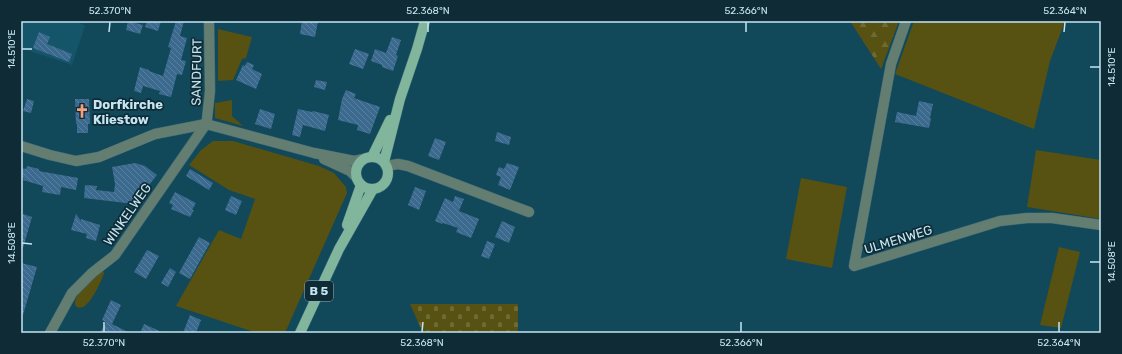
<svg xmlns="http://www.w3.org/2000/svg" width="1122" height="354" font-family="Rubik,sans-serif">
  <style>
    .built { fill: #14556a }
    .green { fill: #575112 }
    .forest { fill: url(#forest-firs) }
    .cemetery { fill: url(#cemetery-stones) }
    .building { fill: url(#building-back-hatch) }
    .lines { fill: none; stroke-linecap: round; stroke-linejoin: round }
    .minor-casing { stroke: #356778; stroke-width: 11 }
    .major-casing { stroke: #356778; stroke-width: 11 }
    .minor { stroke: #637d70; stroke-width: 10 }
    .major { stroke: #81b69d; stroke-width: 10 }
    .ticks { fill: none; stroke: #c4e5f2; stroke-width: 1.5 }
    .labels { text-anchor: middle; stroke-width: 3.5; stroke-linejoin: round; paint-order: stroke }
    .shield { fill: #0f2c36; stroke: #8eaeba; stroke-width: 1 }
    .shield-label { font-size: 12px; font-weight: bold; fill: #c4e5f2 }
    .street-label { font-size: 13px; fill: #c4e5f2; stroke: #0f2c36 }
    .poi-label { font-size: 13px; font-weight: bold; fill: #c4e5f2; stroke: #0f2c36; text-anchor: start }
    .neatline { fill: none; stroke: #c4e5f2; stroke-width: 1.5 }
    .ticks-label { font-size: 10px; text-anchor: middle; fill: #c4e5f2 }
  </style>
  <defs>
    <pattern id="forest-firs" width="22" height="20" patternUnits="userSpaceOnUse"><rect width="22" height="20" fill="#575112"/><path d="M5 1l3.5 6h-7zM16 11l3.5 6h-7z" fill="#6e6a35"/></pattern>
    <pattern id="cemetery-stones" width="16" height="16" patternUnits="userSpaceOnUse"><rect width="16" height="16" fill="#575112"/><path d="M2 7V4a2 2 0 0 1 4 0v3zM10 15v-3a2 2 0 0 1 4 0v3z" fill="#6e6a35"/></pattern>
    <pattern id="building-back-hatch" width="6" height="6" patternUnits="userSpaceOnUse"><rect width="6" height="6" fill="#3c6a8f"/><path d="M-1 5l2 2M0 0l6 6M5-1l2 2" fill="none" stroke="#577f9f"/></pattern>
  </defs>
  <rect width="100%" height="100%" fill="#11485a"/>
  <polygon class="built" points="21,21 77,21 85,26 72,65 21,48"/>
  <g class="green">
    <polygon points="914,21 1065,21 1050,61 1034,129 895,74"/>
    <polygon points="218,29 252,37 246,58 242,59 233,80 218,81"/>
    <polygon points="232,100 232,116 243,126 215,118 215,103"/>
    <polygon points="213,141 233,141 319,166 334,173 346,187 347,193 285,333 257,333 176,306 219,230 241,239 255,199 229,190 189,165 201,150"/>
    <polygon points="1036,150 1101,160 1101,219 1027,207"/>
    <polygon points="801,178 847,187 832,268 786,259"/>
    <polygon points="1059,247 1080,252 1061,328 1040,325"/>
    <path d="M 101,271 L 103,271 L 104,273 C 101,282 93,299 86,305 C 82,309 74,309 75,302 C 75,299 77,295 79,293 C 84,285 94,278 101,271 Z"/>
  </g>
  <polygon class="forest" points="850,21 899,21 881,69"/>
  <polygon class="cemetery" points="410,304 518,304 518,333 423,333"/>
  <g class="building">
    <polygon points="128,21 143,25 140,34 126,30"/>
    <polygon points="147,21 161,21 158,31 145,27"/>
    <polygon points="176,21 184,21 180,36 187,38 181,60 186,61 182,75 177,74 171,97 159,94 160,91 143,86 141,93 134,91 140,67 149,70 149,71 163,76 171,48 168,47"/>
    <polygon points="302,21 318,21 315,37 300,34"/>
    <polygon points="39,32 50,37 47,44 72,54 69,62 33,48"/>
    <polygon points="392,37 401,40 396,55 398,56 393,71 382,67 382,65 371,61 375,49 386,53"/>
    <polygon points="355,49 369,54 363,69 349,64"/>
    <polygon points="247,62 254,65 252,69 262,74 256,89 236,80 243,65 245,66"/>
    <polygon points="316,80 327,82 325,90 314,87"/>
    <polygon points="346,90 356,94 354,98 380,107 370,134 357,130 358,125 338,120 342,99"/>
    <polygon points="27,99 34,101 31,113 23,111"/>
    <polygon points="75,99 89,99 90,124 88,124 88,133 77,133 77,124 76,124"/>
    <polygon points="919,101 933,104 930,118 931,118 929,128 895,122 897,112 916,116"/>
    <polygon points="260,109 275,114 271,129 255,124"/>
    <polygon points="298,109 312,112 313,111 329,115 325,131 303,125 300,137 292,135"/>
    <polygon points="497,132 511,137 509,145 495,141"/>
    <polygon points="435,138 446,142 439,160 428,156"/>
    <polygon points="135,163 145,166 157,175 134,204 84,198 85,185 97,186 96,190 114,192 115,184 112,167"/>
    <polygon points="507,163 519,167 510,190 498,185 501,177 496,175 499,167 504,169"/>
    <polygon points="27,166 39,169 39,171 78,178 76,190 61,187 60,195 42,192 43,186 23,180 24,178 21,178 21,168 26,169"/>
    <polygon points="190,169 213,183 209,190 186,176"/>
    <polygon points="415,187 426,191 419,210 408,205"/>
    <polygon points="175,192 196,203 192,210 194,210 190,217 171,209 173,205 169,203"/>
    <polygon points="231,196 242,201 236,215 225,210"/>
    <polygon points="455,196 464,199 459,211 479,219 471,238 456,232 458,228 443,223 442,224 435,221 445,198 453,202"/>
    <polygon points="23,214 32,217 23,248 21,248 21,222"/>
    <polygon points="76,214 81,221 81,219 100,225 96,241 86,238 87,234 71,230"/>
    <polygon points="502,221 515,227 509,243 495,237"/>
    <polygon points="199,237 210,243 190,279 179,273"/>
    <polygon points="487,241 495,244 489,259 481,256"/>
    <polygon points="147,250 159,256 146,279 134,272"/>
    <polygon points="21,263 37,267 23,315 21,314"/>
    <polygon points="170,268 176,272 168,287 161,283"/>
    <polygon points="111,300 121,305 112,324 130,333 100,333 106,322 102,320"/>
    <polygon points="190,315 201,320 196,333 183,333"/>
    <polygon points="144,324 164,333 140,333"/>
  </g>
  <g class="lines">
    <defs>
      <g id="minor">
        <polyline points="906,21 891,64 854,266 1000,221 1027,218 1052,218 1101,225"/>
        <polyline points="21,146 50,155 76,161 99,157 155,134 206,124 314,153 354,161 363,159"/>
        <polyline points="324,159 350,171 355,176"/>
        <polyline points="386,166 398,164 408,166 529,212"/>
        <polyline points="50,333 72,293 92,273 115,255 206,124 207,119 210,91 209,21"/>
      </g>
      <g id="major">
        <circle cx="372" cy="173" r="16"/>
        <polyline points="372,157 390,120"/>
        <polyline points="384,162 400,99 417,49 425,21"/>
        <polyline points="347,225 361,185"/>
        <polyline points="300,333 339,249 373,189"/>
      </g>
    </defs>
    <use href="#minor" class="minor-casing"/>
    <use href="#major" class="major-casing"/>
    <use href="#minor" class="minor"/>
    <use href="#major" class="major"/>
  </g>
  <path class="ticks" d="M 109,32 L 110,22M 428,32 L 428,22M 746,32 L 746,22M 1064,32 L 1065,22M 22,49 L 32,49M 1090,67 L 1100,67M 22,243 L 32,244M 1090,262 L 1100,262M 104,332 L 104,322M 422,332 L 423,322M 741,332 L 741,322M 1059,332 L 1059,322"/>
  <defs>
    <symbol id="church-bare" viewBox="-9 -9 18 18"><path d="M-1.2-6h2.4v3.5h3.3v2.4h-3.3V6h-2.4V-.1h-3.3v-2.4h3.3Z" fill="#f2a17e" stroke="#0f2c36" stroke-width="2.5" paint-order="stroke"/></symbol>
  </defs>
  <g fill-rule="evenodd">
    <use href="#church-bare" x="72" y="101" width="20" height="20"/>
  </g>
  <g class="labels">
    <rect class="shield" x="305" y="281" width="28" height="20" rx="3"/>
    <g class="shield-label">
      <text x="319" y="295">B 5</text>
    </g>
    <g class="street-label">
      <text transform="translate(196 72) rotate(-89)" y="5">SANDFURT</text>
      <text transform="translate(127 214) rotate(-55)" y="5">WINKELWEG</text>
      <text transform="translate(898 239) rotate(-17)" y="5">ULMENWEG</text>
    </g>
    <g class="poi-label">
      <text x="93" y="109">Dorfkirche<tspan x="93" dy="15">Kliestow</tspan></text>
    </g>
  </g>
  <rect width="1122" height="354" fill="none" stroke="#0f2c36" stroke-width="44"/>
  <rect x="22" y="22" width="1078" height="310" class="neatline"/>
  <g class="ticks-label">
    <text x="110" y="14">52.370°N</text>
    <text x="428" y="14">52.368°N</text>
    <text x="746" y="14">52.366°N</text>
    <text x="1065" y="14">52.364°N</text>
    <text transform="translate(11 49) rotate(-90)" y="4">14.510°E</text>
    <text transform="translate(1111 67) rotate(-90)" y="4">14.510°E</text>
    <text transform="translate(11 243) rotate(-90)" y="4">14.508°E</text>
    <text transform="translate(1111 262) rotate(-90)" y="4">14.508°E</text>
    <text x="104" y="346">52.370°N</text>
    <text x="422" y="346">52.368°N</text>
    <text x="741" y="346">52.366°N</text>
    <text x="1059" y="346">52.364°N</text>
  </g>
</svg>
